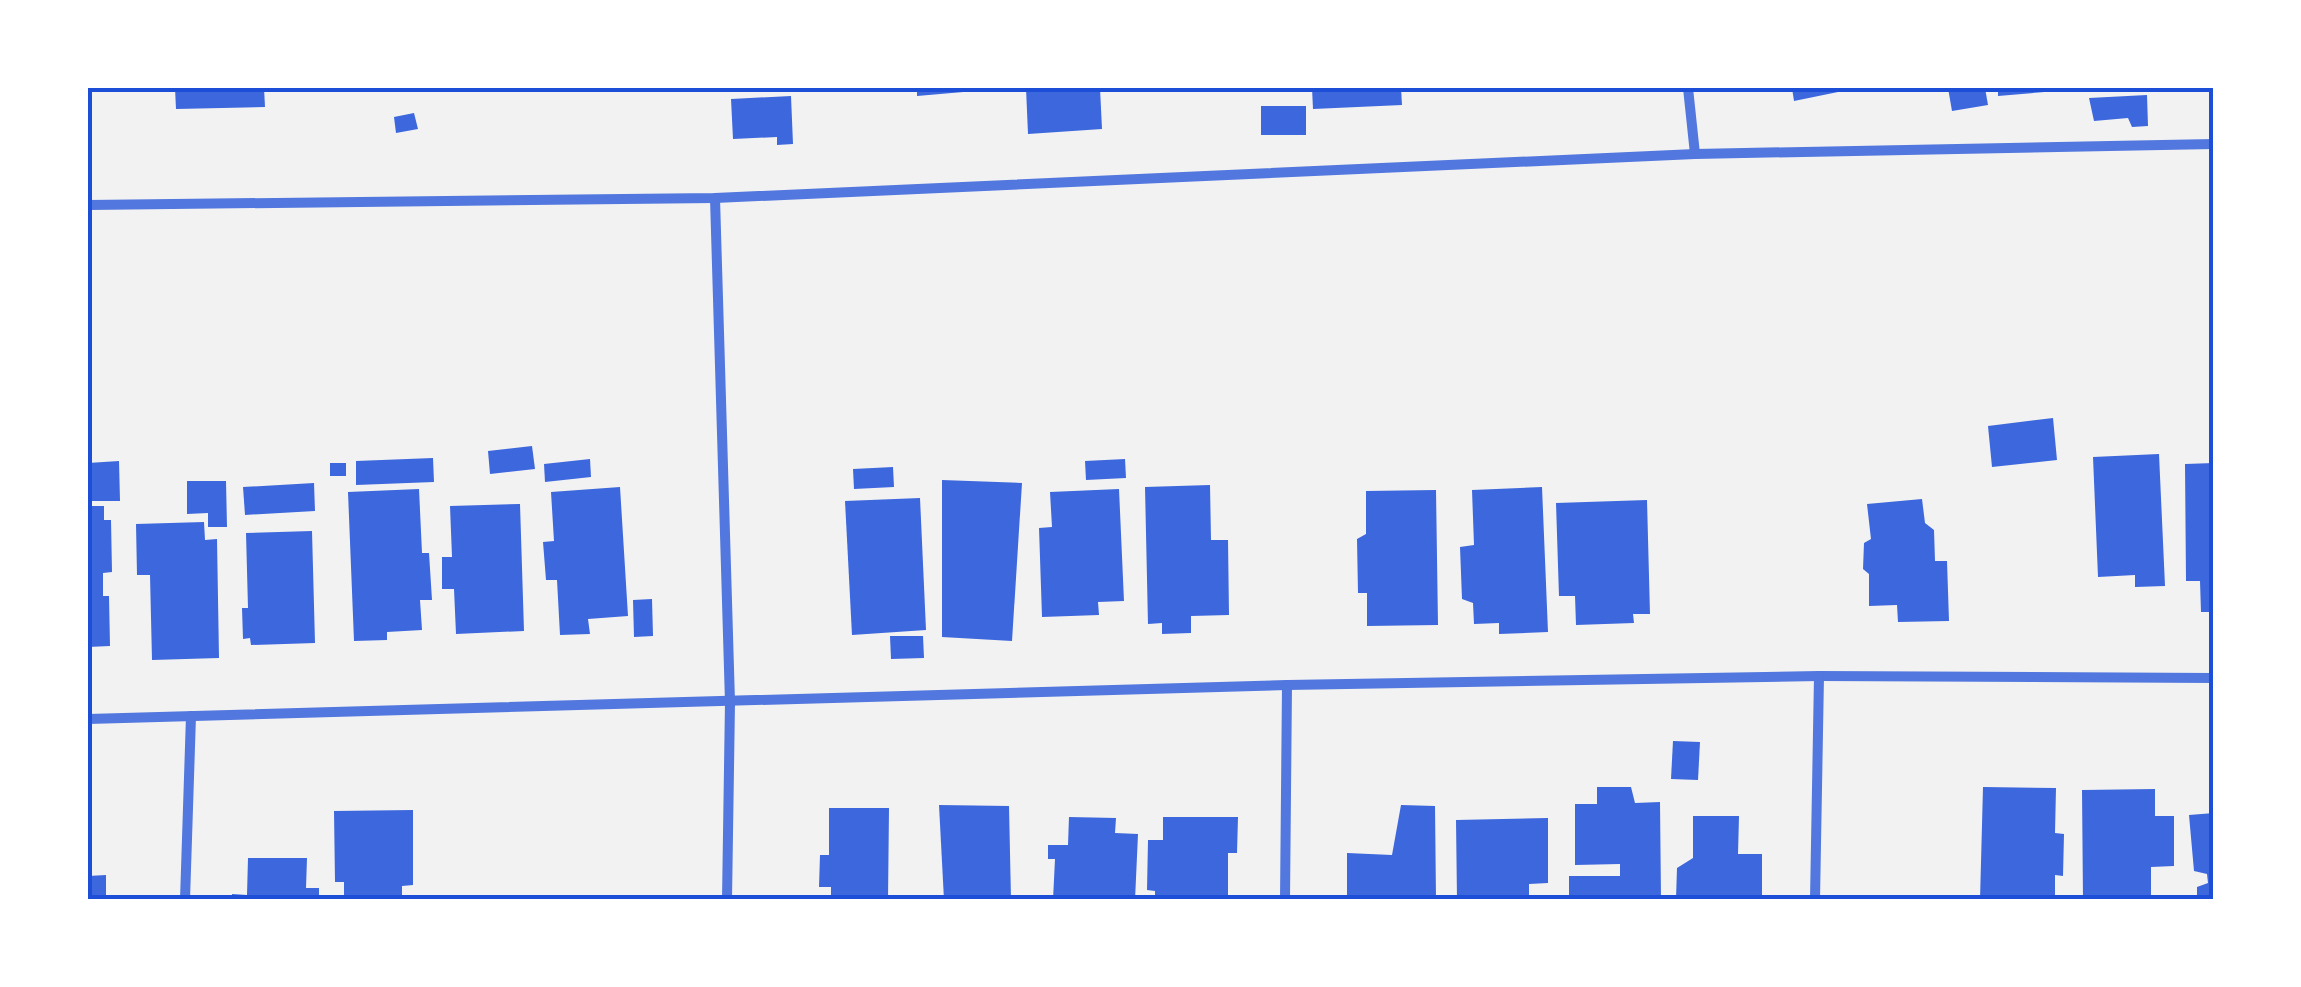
<svg xmlns="http://www.w3.org/2000/svg" width="2301" height="987" font-family="'Archivo Narrow',sans-serif">
  <style>
    .building { fill: #3d67dc }
    .lines { fill: none; stroke-linecap: round; stroke-linejoin: round }
    .minor { stroke: #5277de; stroke-width: 10 }
    .neatline { fill: none; stroke: #1d4ed8; stroke-width: 4 }
  </style>
  <rect width="100%" height="100%" fill="#f2f2f2"/>
  <g class="building">
    <polygon points="175,88 264,88 265,107 176,109"/>
    <polygon points="917,88 975,88 975,91 917,96"/>
    <polygon points="1026,88 1100,88 1102,129 1028,134"/>
    <polygon points="1312,88 1401,88 1402,105 1313,109"/>
    <polygon points="1792,88 1837,88 1838,92 1794,101"/>
    <polygon points="1948,88 1985,88 1988,105 1952,111"/>
    <polygon points="1998,88 2057,88 2057,91 1998,96"/>
    <polygon points="2147,95 2148,126 2132,127 2128,118 2094,121 2089,98"/>
    <polygon points="791,96 793,144 777,145 777,137 733,139 731,99"/>
    <rect x="1261" y="106" width="45" height="29"/>
    <polygon points="414,113 418,129 396,133 394,117"/>
    <polygon points="2053,418 2057,460 1992,467 1988,426"/>
    <polygon points="532,446 535,469 490,474 488,451"/>
    <polygon points="2159,454 2165,586 2135,587 2135,575 2098,577 2093,457"/>
    <polygon points="433,458 434,482 356,485 356,461"/>
    <polygon points="590,459 591,477 545,482 544,464"/>
    <polygon points="1125,459 1126,478 1086,480 1085,461"/>
    <polygon points="119,461 120,501 88,501 88,463"/>
    <rect x="330" y="463" width="16" height="13"/>
    <polygon points="2214,463 2214,612 2201,612 2200,581 2186,581 2185,464"/>
    <polygon points="893,467 894,487 854,489 853,469"/>
    <polygon points="942,480 1022,483 1012,641 942,637"/>
    <polygon points="187,481 226,481 227,527 208,527 208,513 187,514"/>
    <polygon points="314,483 315,511 245,515 243,487"/>
    <polygon points="1210,485 1211,540 1228,540 1229,615 1191,616 1191,633 1162,634 1162,623 1148,624 1145,487"/>
    <polygon points="620,487 628,616 588,619 590,634 560,635 557,580 546,580 543,542 554,541 551,492"/>
    <polygon points="1542,487 1548,632 1499,634 1499,623 1474,624 1473,603 1462,599 1460,547 1474,545 1472,490"/>
    <polygon points="419,489 422,553 429,553 432,600 420,600 422,630 387,632 387,640 354,641 348,492"/>
    <polygon points="1119,489 1124,601 1098,602 1099,615 1042,617 1039,528 1052,527 1050,492"/>
    <polygon points="1436,490 1438,625 1367,626 1367,593 1358,593 1357,539 1366,534 1366,491"/>
    <polygon points="920,498 926,630 852,635 845,501"/>
    <polygon points="1922,499 1925,523 1934,530 1935,561 1947,561 1949,621 1898,622 1897,605 1869,606 1869,574 1863,569 1864,543 1871,539 1867,504"/>
    <polygon points="1647,500 1650,614 1633,614 1634,623 1576,625 1575,596 1559,596 1556,503"/>
    <polygon points="520,504 524,631 456,634 454,589 442,589 442,557 452,557 450,506"/>
    <polygon points="88,506 104,506 104,520 111,520 112,572 103,573 103,596 109,596 110,646 88,647"/>
    <polygon points="204,522 205,540 217,539 219,658 152,660 150,575 137,575 136,524"/>
    <polygon points="312,531 315,643 251,645 250,638 243,639 242,608 248,608 246,533"/>
    <polygon points="652,599 653,636 634,637 633,600"/>
    <polygon points="890,636 923,636 924,658 891,659"/>
    <polygon points="1673,741 1700,742 1698,780 1671,779"/>
    <polygon points="1597,787 1631,787 1635,803 1660,802 1661,900 1569,900 1569,876 1620,876 1620,864 1575,865 1575,804 1597,804"/>
    <polygon points="1983,787 2056,788 2055,833 2064,834 2063,876 2055,875 2055,900 1980,900"/>
    <polygon points="2155,789 2155,816 2174,816 2174,866 2151,867 2151,900 2083,900 2082,790"/>
    <polygon points="939,805 1009,806 1011,900 944,900"/>
    <polygon points="1401,805 1435,806 1436,900 1347,900 1347,853 1392,855"/>
    <polygon points="829,808 889,808 888,900 831,900 831,887 819,887 820,855 829,855"/>
    <polygon points="413,810 413,885 402,886 402,900 344,900 344,882 335,882 334,811"/>
    <polygon points="2214,813 2214,900 2197,900 2197,887 2208,883 2207,874 2194,871 2189,815"/>
    <polygon points="1693,816 1739,816 1738,854 1762,854 1762,900 1676,899 1677,868 1693,858"/>
    <polygon points="1069,817 1116,818 1115,833 1138,834 1135,900 1053,900 1055,859 1048,859 1048,845 1068,845"/>
    <polygon points="1163,817 1238,817 1237,853 1228,853 1228,900 1155,900 1155,891 1147,890 1148,840 1163,840"/>
    <polygon points="1548,818 1548,883 1529,884 1529,900 1457,900 1456,820"/>
    <polygon points="248,858 307,858 306,888 319,888 319,900 232,900 232,894 247,895"/>
    <polygon points="106,875 106,900 88,900 88,876"/>
  </g>
  <g class="lines">
    <g class="minor">
      <polyline points="1688,88 1695,154"/>
      <polyline points="715,198 730,702 727,900"/>
      <polyline points="88,205 715,198 1695,154 2214,144"/>
      <polyline points="88,719 1287,685 1819,676 2214,678"/>
      <polyline points="185,900 191,716"/>
      <polyline points="1285,900 1287,685"/>
      <polyline points="1815,900 1819,676"/>
    </g>
  </g>
  <rect width="2301" height="987" fill="none" stroke="#ffffff" stroke-width="180"/>
  <rect x="90" y="90" width="2121" height="807" class="neatline"/>
</svg>
